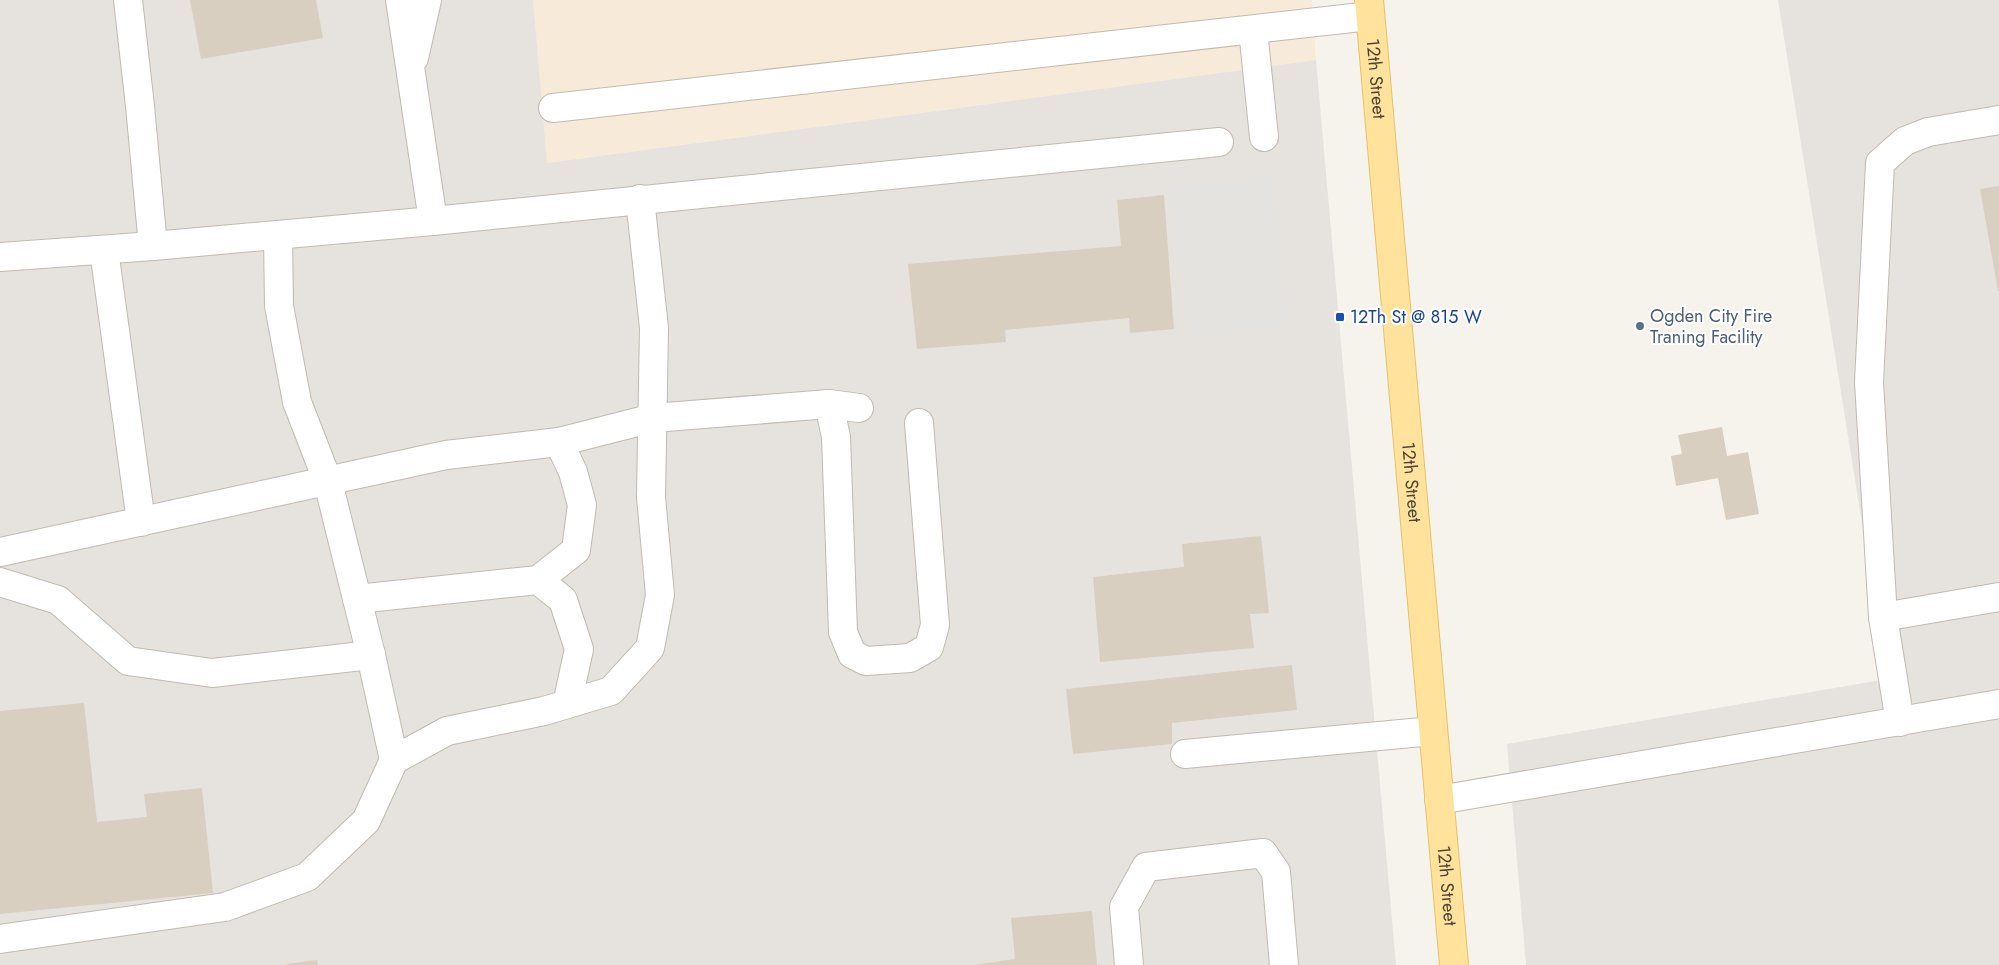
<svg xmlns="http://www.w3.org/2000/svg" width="1999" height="965" font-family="Jost,sans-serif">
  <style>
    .commercial { fill: #f7ead8 }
    .industrial { fill: #e6e2dd }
    .parking { fill: #e5e3e0 }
    .building { fill: #d8cfc1 }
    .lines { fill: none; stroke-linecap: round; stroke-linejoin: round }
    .minor-casing { stroke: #c2bbae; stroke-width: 30 }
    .major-casing { stroke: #e6c16a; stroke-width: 30 }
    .minor { stroke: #fff; stroke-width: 28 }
    .major { stroke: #ffe39c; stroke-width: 28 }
    .transit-dot { fill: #1a4fb4; stroke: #fff; stroke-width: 2 }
    .service-dot { fill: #5c6f8a; stroke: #fff; stroke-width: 2 }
    .labels { text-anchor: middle; stroke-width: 4; stroke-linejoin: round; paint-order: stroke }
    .street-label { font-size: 18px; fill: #4b4439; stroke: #fff }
    .service-label { font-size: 18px; fill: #4e5e75; stroke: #fff; text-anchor: start }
    .transit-label { font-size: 18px; fill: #164399; stroke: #fff; text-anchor: start }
  </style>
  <rect width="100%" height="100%" fill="#f6f3ec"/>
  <polygon class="commercial" points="533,0 1312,0 1316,60 546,163"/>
  <g class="industrial">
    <polygon points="0,0 533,0 547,163 1316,60 1396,965 0,965"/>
    <polygon points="1778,0 1999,0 1999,965 1526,965 1507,744 1887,679"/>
  </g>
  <polygon class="parking" points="1273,177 1286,327 1190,337 1170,188"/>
  <g class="building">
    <polygon points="190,0 316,0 323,38 201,59"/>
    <polygon points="1999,186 1999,291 1998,291 1980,189"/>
    <polygon points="1164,195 1174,329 1130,333 1129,318 1005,330 1006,342 917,349 908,264 1121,246 1117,200"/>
    <polygon points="1722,427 1727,456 1748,452 1759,514 1726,520 1718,478 1676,486 1671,456 1682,454 1678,435"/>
    <polygon points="1261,536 1269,613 1250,614 1254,648 1100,662 1093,577 1184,567 1182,544"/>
    <polygon points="1292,665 1297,710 1172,723 1172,744 1073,754 1066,689"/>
    <polygon points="84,703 97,822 147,817 144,794 202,788 213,893 0,914 0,711"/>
    <polygon points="1092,911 1097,965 974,965 1015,959 1011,918"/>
    <polygon points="317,960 318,965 286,965 286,964"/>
  </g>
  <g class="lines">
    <defs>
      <g id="minor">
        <polyline points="128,0 140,106 153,246"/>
        <polyline points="400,0 433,221"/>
        <polyline points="1253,30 1264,137"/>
        <polyline points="414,58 427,0"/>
        <polyline points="553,108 1370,16"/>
        <polyline points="104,250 141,522"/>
        <polyline points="0,257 153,246 433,221 1219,142"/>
        <polyline points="829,404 836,437 843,632 852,654 866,661 910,658 929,647 935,625 919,423"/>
        <polyline points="0,552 446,455 559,442 653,418 829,404 859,408"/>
        <polyline points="538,580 563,600 579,649 567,704"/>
        <polyline points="0,582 58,600 128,661 212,673 371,655"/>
        <polyline points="357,599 538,580 576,550 582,505 573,472 559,442"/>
        <polyline points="1883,617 1999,597"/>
        <polyline points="1900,722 1883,617 1869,382 1880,163 1905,141 1928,132 1999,120"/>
        <polyline points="1185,754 1433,731"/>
        <polyline points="394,760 447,731 544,711 611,691 650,648 660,595 651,497 654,328 640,199"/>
        <polyline points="1439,800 1999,704"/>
        <polyline points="0,939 225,907 307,877 366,821 394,760 371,655 328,482 297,402 279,306 278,235"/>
        <polyline points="1129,965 1124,907 1146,867 1263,853 1276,872 1284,965"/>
      </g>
      <g id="major">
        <path id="s1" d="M 1369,0 L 1454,965"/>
      </g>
    </defs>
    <use href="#minor" class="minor-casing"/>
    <use href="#major" class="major-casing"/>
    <use href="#minor" class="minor"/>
    <use href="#major" class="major"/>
  </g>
  <rect class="transit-dot" x="1335" y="312" width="10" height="10" rx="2.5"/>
  <circle class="service-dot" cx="1640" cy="326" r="5"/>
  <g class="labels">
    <g class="street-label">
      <text dy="6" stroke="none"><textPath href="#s1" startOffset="79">12th Street</textPath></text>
      <text dy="6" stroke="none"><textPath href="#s1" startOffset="484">12th Street</textPath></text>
      <text dy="6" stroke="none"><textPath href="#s1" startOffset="889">12th Street</textPath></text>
    </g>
    <g class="service-label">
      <text x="1650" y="322">Ogden City Fire<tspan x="1650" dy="21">Traning Facility</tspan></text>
    </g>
    <g class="transit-label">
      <text x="1350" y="323">12Th St @ 815 W</text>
    </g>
  </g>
</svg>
